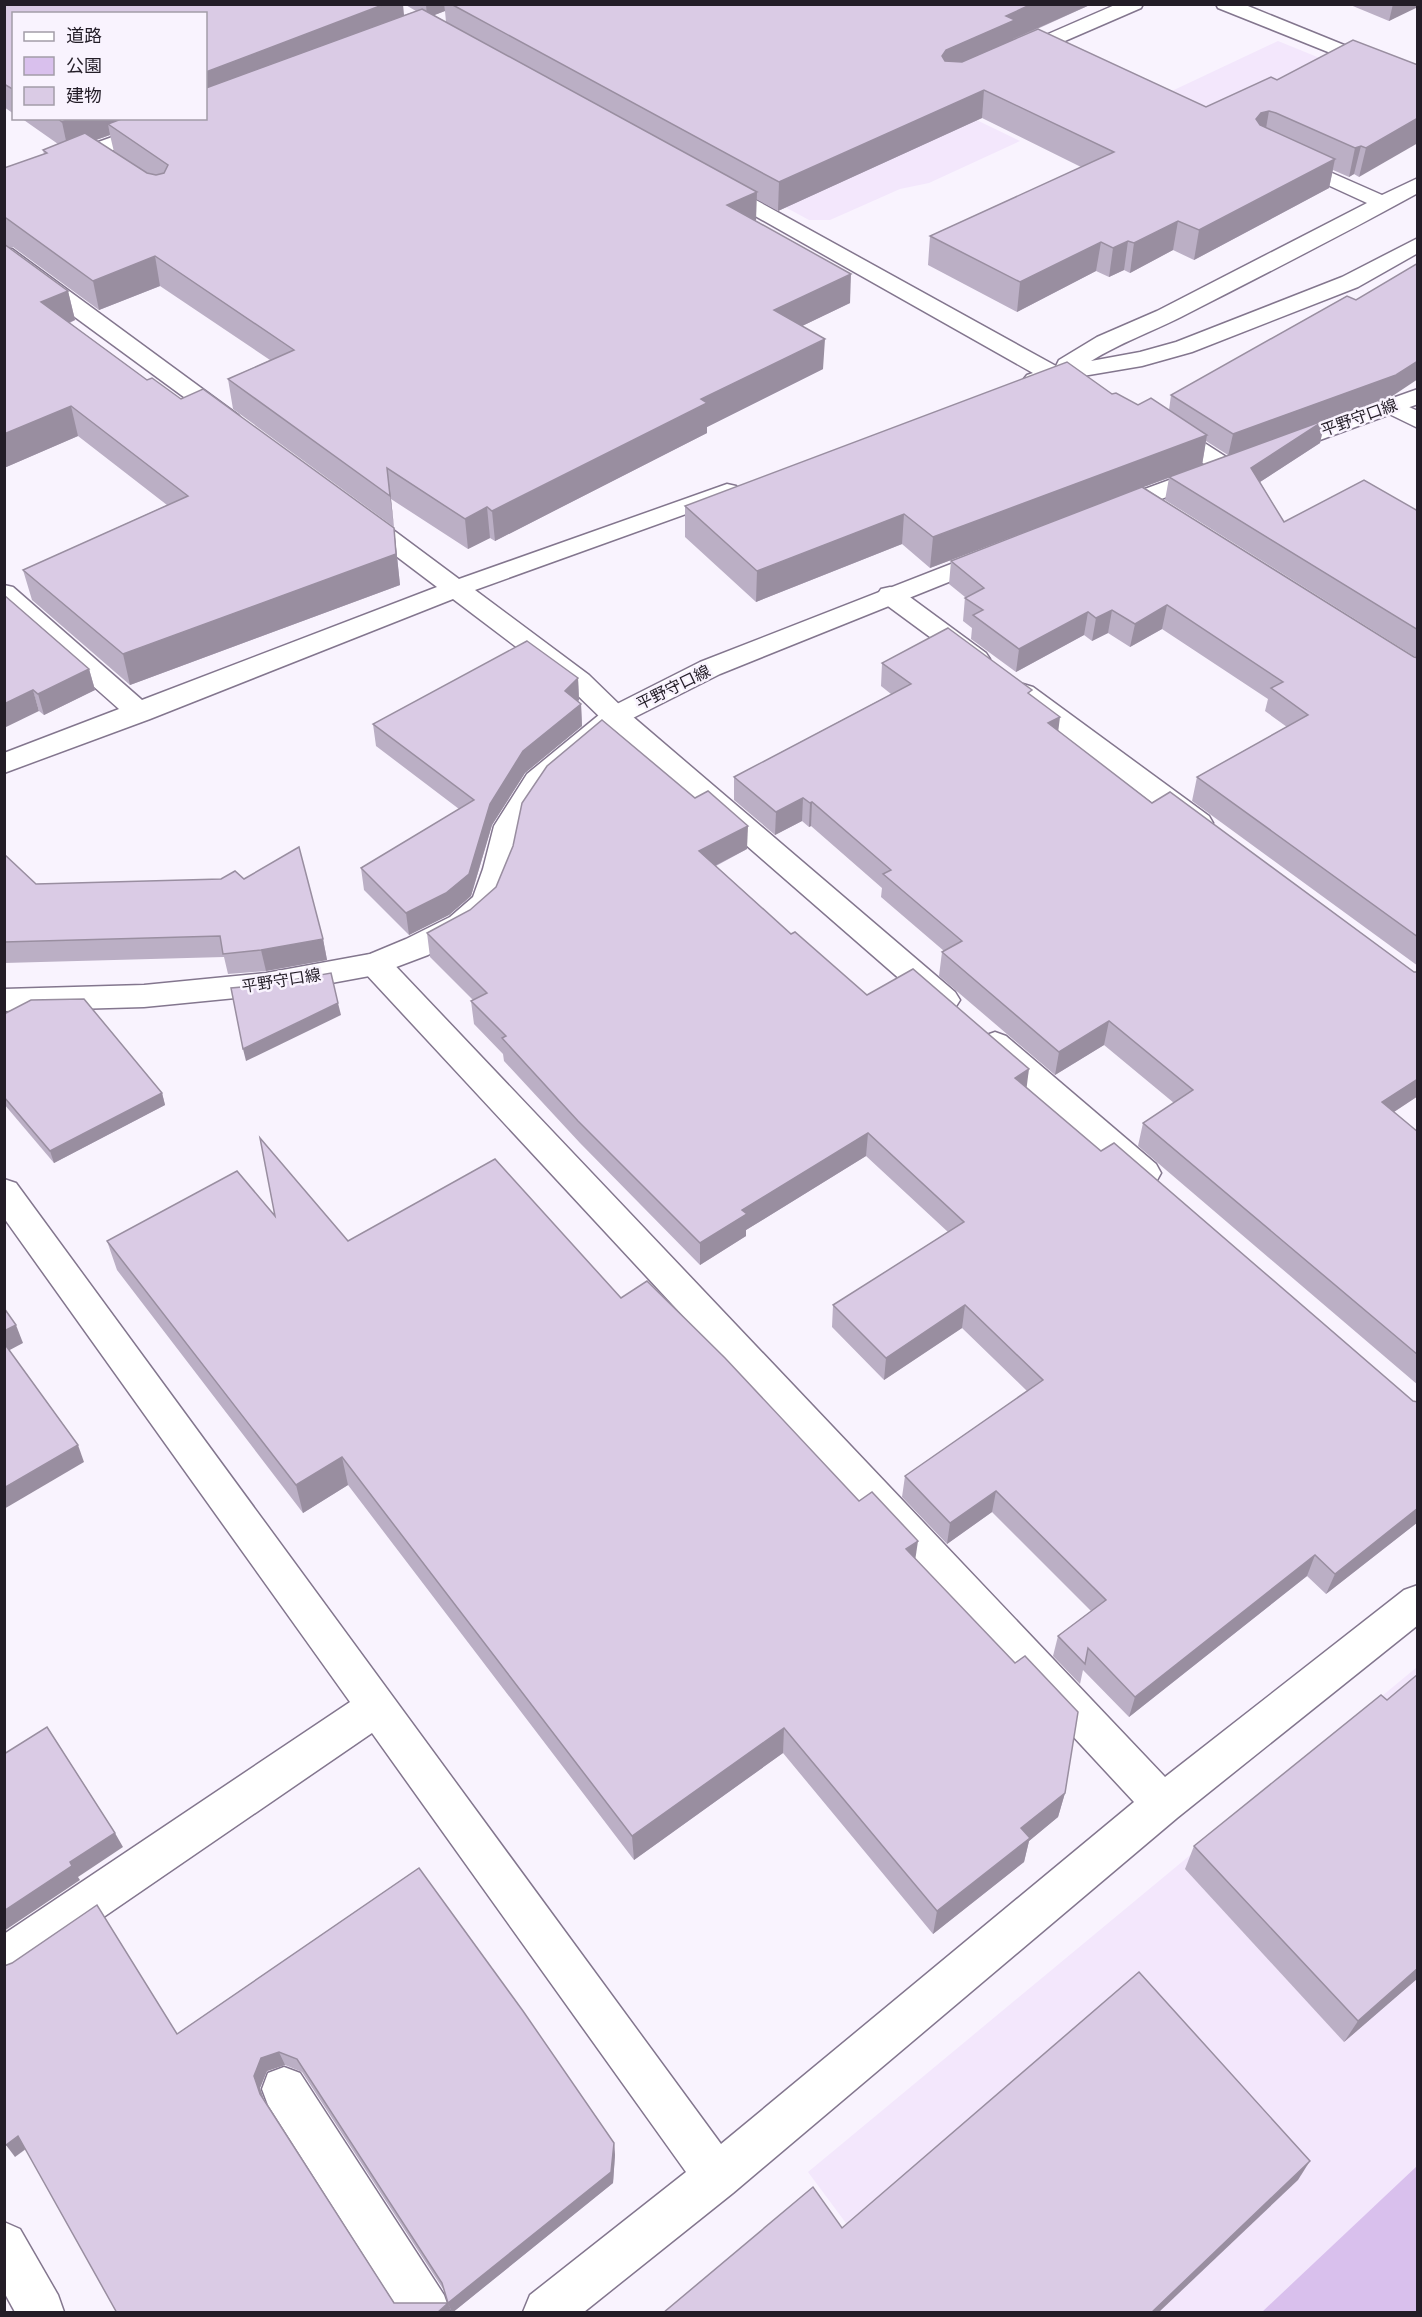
<svg xmlns="http://www.w3.org/2000/svg" width="1422" height="2317" font-family="Manrope,'Noto Sans JP',sans-serif">
  <style>
    .built { fill: #f3e7fc }
    .green { fill: #d9c0ed }
    .lines { fill: none; stroke-linecap: round; stroke-linejoin: round }
    .minor-casing { stroke: #83768e; stroke-width: 3 }
    .major-casing { stroke: #83768e; stroke-width: 3 }
    .minor { fill: #fff; fill-rule: evenodd }
    .major { fill: #fff; fill-rule: evenodd }
    .wall { fill: #bbafc5; fill-rule: evenodd }
    .shaded-wall { fill: #998ea0 }
    .building { fill: #dacbe5; stroke: #998ea0; stroke-width: 1.5 }
    .labels { text-anchor: middle; stroke-width: 5; stroke-linejoin: round; paint-order: stroke }
    .street-label { font-size: 16px; fill: #231d27; stroke: #f9f3fe }
  </style>
  <rect width="100%" height="100%" fill="#f9f3fe"/>
  <g class="built">
    <polygon points="1278,41 1337,65 1182,142 1123,114"/>
    <polygon points="819,44 1020,141 929,183 900,189 830,220 809,220 643,130"/>
    <polygon points="1417,1667 1417,2312 912,2312 808,2172"/>
  </g>
  <polygon class="green" points="1417,2166 1417,2312 1262,2312"/>
  <g class="lines">
    <defs>
      <g id="minor">
        <polygon points="1117,4 1143,4 1141,8 1021,60 1007,60 1004,56 1007,52"/>
        <polygon points="1216,4 1243,4 1418,75 1418,88 1218,8"/>
        <polygon points="165,118 196,118 193,122 4,189 4,176"/>
        <path d="M 1289,154 L 1382,195 L 1418,178 L 1418,193 C 1340,236 1261,276 1181,317 C 1151,332 1120,343 1091,361 L 1140,352 L 1176,342 L 1342,277 L 1418,238 L 1418,253 L 1358,287 L 1192,352 L 1142,366 L 1077,377 L 1079,379 L 1075,384 C 1066,386 1060,381 1051,382 C 1041,383 1037,387 1027,385 L 1023,380 L 1027,375 L 1033,373 L 711,191 L 707,187 L 711,183 L 718,181 L 725,183 L 1056,366 L 1059,360 L 1097,337 L 1157,311 L 1367,203 L 1282,164 L 1279,160 L 1282,156 Z"/>
        <polygon points="4,248 12,249 238,415 242,420 238,425 230,427 222,425 4,265"/>
        <polygon points="1391,399 1418,411 1418,428 1383,411 1379,406 1383,401"/>
        <polygon points="1167,422 1175,424 1234,462 1237,467 1234,472 1225,474 1216,472 1159,434 1155,429 1159,424"/>
        <polygon points="727,484 736,486 739,491 736,496 475,590 589,675 625,710 955,992 960,1000 955,1008 944,1011 933,1008 605,722 569,687 453,599 150,719 4,773 4,753 119,709 4,607 4,585 13,587 142,700 437,587 351,522 347,517 351,512 360,509 369,512 459,579"/>
        <polygon points="890,587 899,589 986,653 990,659 986,665 977,667 968,665 881,601 877,595 881,589"/>
        <polygon points="1023,684 1033,687 1209,816 1213,823 1209,830 1199,833 1189,830 1013,699 1009,693 1013,687"/>
        <polygon points="375,953 386,956 1165,1777 1404,1590 1418,1585 1418,1625 1177,1818 733,2193 584,2312 523,2312 530,2295 686,2172 372,1733 19,1975 4,1981 4,1934 350,1702 4,1218 4,1179 16,1183 721,2144 1134,1802 364,972 360,964 364,956"/>
        <polygon points="995,1032 1006,1036 1156,1164 1161,1173 1156,1182 1144,1186 1132,1182 984,1052 979,1044 984,1036"/>
        <polygon points="284,2067 300,2073 444,2295 450,2312 400,2312 268,2105 262,2089 268,2073"/>
        <polygon points="4,2222 20,2229 58,2295 64,2312 15,2312 4,2292"/>
      </g>
      <g id="major">
        <polygon points="1418,389 1418,404 1290,451 1281,453 1272,451 1269,446 1272,441"/>
        <polygon points="1210,465 1219,467 1222,472 1219,477 1122,514 1113,517 1104,514 1100,509 1104,504"/>
        <polygon points="992,548 1001,551 1005,556 1001,561 720,674 625,722 547,788 522,826 513,869 497,909 472,931 428,955 375,975 266,995 144,1007 4,1011 4,989 144,985 266,973 370,954 406,939 450,917 473,897 483,869 494,826 527,774 605,710 700,662"/>
      </g>
    </defs>
    <use href="#minor" class="minor-casing"/>
    <use href="#major" class="major-casing"/>
    <use href="#minor" class="minor"/>
    <use href="#major" class="major"/>
  </g>
  <g class="wall">
    <path d="M 4,4 L 404,15 L 416,11 L 404,4 L 1092,4 L 1013,40 L 1206,107 L 1277,80 L 1418,65 L 1359,177 L 1354,174 L 1349,177 L 1333,170 L 1329,188 L 1194,260 L 1173,250 L 1130,273 L 1124,270 L 1109,277 L 1096,271 L 1017,312 L 928,265 L 930,236 L 1081,167 L 982,118 L 778,211 L 756,199 L 756,221 L 850,303 L 802,326 L 823,369 L 707,427 L 707,433 L 495,541 L 490,538 L 468,549 L 391,499 L 394,527 L 233,409 L 228,379 L 270,360 L 160,286 L 99,310 L 13,247 L 8,247 L 68,291 L 75,320 L 70,323 L 147,380 L 181,399 L 394,528 L 400,585 L 130,685 L 32,600 L 23,570 L 167,505 L 78,436 L 4,468 L 4,168 L 44,154 L 43,150 L 58,144 L 21,118 L 206,118 L 206,14 L 14,14 L 14,114 L 4,107 ZM 445,11 L 446,22 L 434,15 ZM 110,135 L 114,152 L 96,140 Z"/>
    <polygon points="1348,4 1418,4 1389,21"/>
    <path d="M 1112,394 L 1138,405 L 1169,410 L 1171,395 L 1391,397 L 1325,420 L 1320,443 L 1260,482 L 1284,522 L 1418,511 L 1418,966 L 1192,801 L 1197,777 L 1287,727 L 1265,711 L 1268,699 L 1162,629 L 1130,647 L 1108,633 L 1092,641 L 1084,635 L 1016,672 L 971,639 L 972,628 L 963,621 L 965,597 L 949,584 L 951,561 L 1037,527 L 930,568 L 902,544 L 756,602 L 685,537 L 685,506 ZM 1206,441 L 1228,455 L 1202,465 ZM 1169,478 L 1165,500 L 1417,658 L 1414,657 L 1143,487 Z"/>
    <polygon points="4,595 89,669 95,690 44,715 39,711"/>
    <polygon points="882,663 1031,695 1058,731 1152,803 1414,972 1418,972 1418,1096 1394,1112 1418,1132 1418,1385 1138,1146 1143,1123 1174,1103 1104,1045 1055,1075 939,976 942,952 944,951 881,897 882,888 811,826 809,827 802,821 775,835 734,800 734,777 891,694 881,686"/>
    <polygon points="578,678 579,700 578,701 581,704 582,726 525,773 492,825 471,896 449,915 409,935 364,890 361,868 459,809 376,746 373,724"/>
    <polygon points="747,849 716,866 791,934 867,995 1026,1087 1101,1151 1413,1401 1418,1402 1418,1522 1326,1594 1307,1576 1129,1717 1083,1670 1080,1684 1053,1656 1058,1636 1091,1611 992,1512 947,1544 902,1497 905,1476 1027,1391 962,1328 884,1380 832,1327 833,1305 948,1232 866,1156 746,1230 746,1236 700,1265 580,1143 504,1061 503,1054 474,1024 471,1001 473,1000 430,957 427,933"/>
    <polygon points="4,854 36,884 244,879 323,939 327,960 266,971 228,974 224,957 4,963"/>
    <polygon points="4,1014 162,1093 165,1105 54,1163 4,1104"/>
    <polygon points="275,1216 348,1241 621,1298 859,1501 915,1558 1065,1793 1058,1817 1029,1841 1024,1862 933,1934 783,1753 634,1860 348,1485 303,1513 117,1270 107,1241"/>
    <polygon points="1387,1700 1418,1978 1344,2042 1185,1869 1194,1846"/>
    <polygon points="419,1868 614,2143 615,2155 613,2183 452,2313 445,2292 302,2072 285,2065 267,2071 260,2088 264,2099 394,2303 448,2303 451,2313 117,2313 26,2149 15,2157 177,2034"/>
  </g>
  <g class="shaded-wall">
    <polygon points="385,4 403,4 405,26 206,102 206,72"/>
    <polygon points="426,4 444,4 445,11 427,18"/>
    <polygon points="1032,4 1092,4 1013,39 1012,48 944,78 942,56 946,50 1006,16"/>
    <polygon points="1393,4 1418,4 1418,7 1389,21"/>
    <polygon points="984,90 982,118 778,211 779,182"/>
    <polygon points="1269,111 1264,140 1256,119 1261,113"/>
    <polygon points="71,118 157,118 108,124 110,135 68,150 62,122"/>
    <polygon points="1418,118 1418,143 1359,177 1366,148"/>
    <polygon points="1361,146 1354,174 1349,177 1355,148"/>
    <polygon points="1335,159 1329,188 1194,260 1199,230"/>
    <polygon points="757,192 756,221 727,205"/>
    <polygon points="1178,221 1173,250 1130,273 1134,243"/>
    <polygon points="1128,241 1124,270 1109,277 1113,248"/>
    <polygon points="1101,242 1096,271 1017,312 1020,282"/>
    <polygon points="155,256 160,286 99,310 93,281"/>
    <polygon points="851,274 850,303 773,340 774,310"/>
    <polygon points="68,291 75,320 48,331 41,302"/>
    <polygon points="825,339 823,369 707,427 707,433 495,541 492,511 701,399"/>
    <polygon points="1418,361 1418,379 1391,397 1325,420 1320,443 1246,491 1251,468 1228,456 1233,434"/>
    <polygon points="71,406 78,436 4,468 4,434"/>
    <polygon points="1207,435 1202,465 930,568 933,537"/>
    <polygon points="387,468 391,499 394,527 390,496"/>
    <polygon points="487,507 490,538 468,549 465,519"/>
    <polygon points="904,514 902,544 756,602 757,571"/>
    <polygon points="394,528 400,585 130,685 123,654"/>
    <polygon points="1167,605 1162,629 1130,647 1135,624"/>
    <polygon points="1112,610 1108,633 1092,641 1096,618"/>
    <polygon points="1088,612 1084,635 1016,672 1019,649"/>
    <polygon points="89,669 95,690 44,715 38,694"/>
    <polygon points="578,678 579,700 566,713 565,691"/>
    <polygon points="33,690 39,711 4,728 4,704"/>
    <polygon points="581,704 582,726 525,773 492,825 471,896 449,915 409,935 406,913 490,804 523,751"/>
    <polygon points="1060,717 1057,741 1048,723"/>
    <polygon points="803,798 802,821 775,835 776,812"/>
    <polygon points="812,802 811,826 809,827 810,803"/>
    <polygon points="748,826 747,849 699,874 699,851"/>
    <polygon points="323,939 327,960 266,971 261,950"/>
    <polygon points="338,1003 341,1015 246,1061 243,1049"/>
    <polygon points="1109,1021 1104,1045 1055,1075 1059,1052"/>
    <polygon points="1029,1069 1026,1092 1015,1078"/>
    <polygon points="1418,1079 1418,1096 1374,1125 1382,1102"/>
    <polygon points="162,1093 165,1105 54,1163 50,1151"/>
    <polygon points="868,1133 866,1156 746,1230 746,1236 700,1265 700,1243 742,1210"/>
    <polygon points="965,1305 962,1328 884,1380 886,1358"/>
    <polygon points="16,1325 23,1343 6,1352 4,1348 4,1331"/>
    <polygon points="78,1445 84,1462 4,1509 4,1488"/>
    <polygon points="342,1457 348,1485 303,1513 296,1485"/>
    <polygon points="996,1491 992,1512 947,1544 950,1523"/>
    <polygon points="1418,1508 1418,1522 1326,1594 1335,1574"/>
    <polygon points="918,1541 914,1568 906,1549"/>
    <polygon points="1315,1555 1307,1576 1129,1717 1135,1697"/>
    <polygon points="784,1728 783,1753 634,1860 632,1836"/>
    <polygon points="1065,1793 1058,1817 1029,1841 1024,1862 933,1934 937,1911 1021,1828"/>
    <polygon points="115,1833 123,1847 78,1877 80,1880 4,1931 4,1911 70,1862"/>
    <polygon points="1418,1968 1418,1978 1344,2042 1358,2021"/>
    <polygon points="279,2052 285,2065 267,2071 260,2088 266,2106 260,2094 254,2076 261,2058"/>
    <polygon points="18,2136 27,2148 15,2157 6,2145"/>
    <polygon points="614,2143 615,2155 613,2183 452,2313 448,2303"/>
    <polygon points="1310,2161 1298,2180 1158,2313 1151,2313"/>
    <polygon points="448,2303 451,2313 437,2313"/>
  </g>
  <g class="building">
    <polygon points="4,4 385,4 206,72 206,14 14,14 14,90 4,84"/>
    <polygon points="451,4 1032,4 1006,16 1015,20 946,50 942,56 945,61 962,62 1038,29 1206,107 1271,77 1277,80 1353,40 1418,65 1418,118 1366,148 1361,146 1355,148 1276,113 1269,111 1261,113 1256,119 1260,125 1335,159 1199,230 1178,221 1134,243 1128,241 1113,248 1101,242 1020,282 930,236 1114,152 984,90 779,182"/>
    <polygon points="422,9 757,192 727,205 851,274 774,310 825,339 701,399 707,403 492,511 487,507 465,519 387,468 390,496 228,379 294,350 155,256 93,281 6,218 4,218 4,168 47,153 43,150 85,133 147,173 156,175 164,173 168,165 108,124 124,118 206,118 206,88"/>
    <polygon points="57,118 71,118 62,122"/>
    <polygon points="4,244 68,291 41,302 147,380 152,378 181,399 203,389 394,528 396,554 123,654 23,570 188,496 71,406 4,434"/>
    <polygon points="1418,263 1418,361 1396,375 1233,434 1171,395 1347,296 1356,300"/>
    <polygon points="1067,362 1112,394 1116,393 1138,405 1151,398 1207,435 933,537 904,514 757,571 685,506"/>
    <polygon points="1325,420 1251,468 1284,522 1364,480 1418,511 1418,630 1169,477"/>
    <polygon points="1142,487 1414,657 1418,658 1418,937 1197,777 1308,715 1271,688 1283,682 1167,605 1135,624 1112,610 1096,618 1088,612 1019,649 973,615 983,610 965,598 984,588 951,561"/>
    <polygon points="4,595 89,669 38,694 33,690 4,704"/>
    <polygon points="948,628 1032,690 1028,693 1060,717 1048,723 1152,803 1170,792 1414,972 1418,972 1418,1079 1382,1102 1418,1132 1418,1355 1143,1123 1193,1090 1109,1021 1059,1052 942,952 962,941 883,874 891,870 812,802 810,803 803,798 776,812 734,777 911,684 882,663"/>
    <polygon points="527,641 578,678 565,691 581,704 523,751 490,804 469,874 446,893 406,913 361,868 474,800 373,724"/>
    <polygon points="602,720 695,798 708,791 748,826 699,851 791,934 795,932 867,995 913,969 1029,1069 1015,1078 1101,1151 1114,1143 1413,1401 1418,1402 1418,1508 1335,1574 1315,1555 1135,1697 1088,1648 1085,1664 1058,1636 1106,1600 996,1491 950,1523 905,1476 1043,1380 965,1305 886,1358 833,1305 964,1222 868,1133 742,1210 747,1214 700,1243 578,1121 502,1038 506,1036 471,1001 487,993 427,933 470,910 496,887 513,846 522,803 547,766"/>
    <polygon points="299,847 323,939 261,950 223,954 220,936 4,942 4,854 36,884 221,879 235,871 244,879"/>
    <polygon points="331,973 338,1003 243,1049 231,988 264,985"/>
    <polygon points="84,999 162,1093 50,1151 4,1097 4,1014 31,1000"/>
    <polygon points="260,1138 348,1241 495,1159 621,1298 647,1281 725,1358 859,1501 872,1492 918,1541 906,1549 1015,1663 1025,1656 1078,1712 1065,1793 1021,1828 1030,1838 937,1911 784,1728 632,1836 342,1457 296,1485 107,1241 237,1171 275,1216"/>
    <polygon points="4,1308 16,1325 4,1331"/>
    <polygon points="4,1343 78,1445 4,1488"/>
    <polygon points="1418,1674 1418,1968 1358,2021 1194,1846 1381,1695 1387,1700"/>
    <polygon points="47,1727 115,1833 70,1862 72,1866 4,1911 4,1754"/>
    <polygon points="419,1868 523,2011 614,2143 611,2172 448,2303 442,2283 297,2059 279,2052 261,2058 254,2076 260,2094 394,2303 448,2303 437,2313 117,2313 18,2136 6,2145 4,2143 4,1966 12,1963 97,1905 177,2034"/>
    <polygon points="1139,1972 1310,2161 1151,2313 663,2313 813,2187 842,2228"/>
  </g>
  <g class="labels">
    <g class="street-label">
      <text transform="translate(1359 417) rotate(-20)" y="6">平野守口線</text>
      <text transform="translate(673 687) rotate(-26)" y="6">平野守口線</text>
      <text transform="translate(281 980) rotate(-9)" y="6">平野守口線</text>
    </g>
  </g>
  <rect width="1422" height="2317" fill="none" stroke="#231d27" stroke-width="12"/>
  <rect x="12" y="12" width="195" height="108" fill="#f9f3fe" stroke="#a39da8" stroke-width="1.5"/>
  <rect x="24" y="32" width="30" height="9" fill="#ffffff" stroke="#a39da8" stroke-width="1.5"/>
  <text x="66" y="42" font-size="18" fill="#231d27">道路</text>
  <rect x="24" y="57" width="30" height="18" fill="#d9c0ed" stroke="#a39da8" stroke-width="1.5"/>
  <text x="66" y="72" font-size="18" fill="#231d27">公園</text>
  <rect x="24" y="87" width="30" height="18" fill="#dacbe5" stroke="#a39da8" stroke-width="1.5"/>
  <text x="66" y="102" font-size="18" fill="#231d27">建物</text>
</svg>
